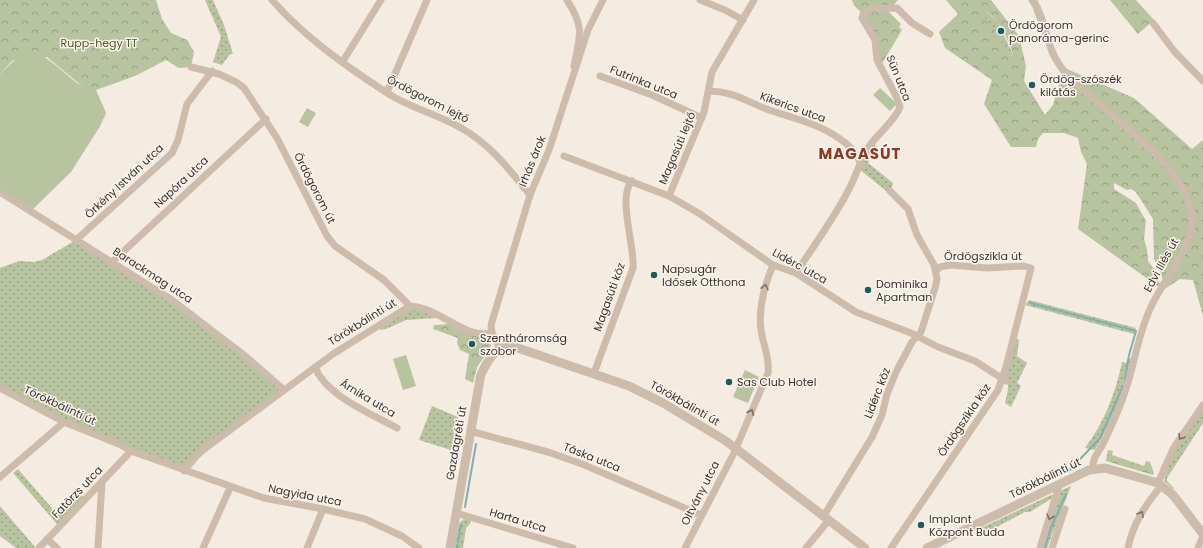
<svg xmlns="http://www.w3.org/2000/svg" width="1203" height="548" font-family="Poppins,sans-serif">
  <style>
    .grass { fill: url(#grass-dots) }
    .forest { fill: url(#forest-crowns); fill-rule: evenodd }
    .garden { fill: #b8c4a0 }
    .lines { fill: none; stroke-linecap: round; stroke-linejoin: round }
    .stream { stroke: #7fb0b2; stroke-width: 2 }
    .minor { stroke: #cdbbac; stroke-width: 7 }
    .tertiary { stroke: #cdbbac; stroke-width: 9 }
    .oneway { stroke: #7d6f65 }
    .poi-dot { fill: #1f5a5e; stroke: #fbf5ee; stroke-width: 1.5 }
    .labels { text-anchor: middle; stroke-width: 3; stroke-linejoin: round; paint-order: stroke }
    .poi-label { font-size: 11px; fill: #3b302b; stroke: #fbf5ee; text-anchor: start }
    .park-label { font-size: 11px; fill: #4a5a2e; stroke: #fbf5ee }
    .street-label { font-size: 11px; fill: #3b302b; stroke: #fbf5ee }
    .district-label { font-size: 15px; font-weight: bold; letter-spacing: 1px; fill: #8c3b22; stroke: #fbf5ee }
  </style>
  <defs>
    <pattern id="grass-dots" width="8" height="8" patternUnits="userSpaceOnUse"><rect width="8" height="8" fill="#b8c4a0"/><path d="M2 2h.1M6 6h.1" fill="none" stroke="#97a083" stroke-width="1.8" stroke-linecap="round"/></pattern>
    <pattern id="forest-crowns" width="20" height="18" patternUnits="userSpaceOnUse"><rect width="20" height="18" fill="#b8c4a0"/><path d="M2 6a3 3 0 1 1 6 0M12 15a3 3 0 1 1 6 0" fill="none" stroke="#97a083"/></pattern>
  </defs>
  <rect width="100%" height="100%" fill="#f4ebe1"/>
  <g class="grass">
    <polygon points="205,0 213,0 224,25 233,54 230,54 222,65 213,62 221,37"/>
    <polygon points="984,10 998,22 1013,55 1009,56 996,32 987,22"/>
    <polygon points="873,144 878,147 868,163 893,183 890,194 859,169"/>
    <polygon points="76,240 172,300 284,390 237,425 184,471 131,451 0,388 0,268 19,261 34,262 42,260"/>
    <polygon points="1029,300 1136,328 1134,334 1025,305"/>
    <polygon points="410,309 419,309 436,316 436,318 406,320 386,329 379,330 383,325"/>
    <path d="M 1015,338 L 1019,340 L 1017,356 L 1027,363 L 1017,383 L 1021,386 L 1011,407 L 1005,403 C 1007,393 1011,385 1004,377 Z"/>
    <path d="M 1128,358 L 1131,358 C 1124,391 1112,421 1095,450 L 1085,448 C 1104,423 1116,392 1122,362 L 1126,363 Z"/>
    <polygon points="432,406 458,417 451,450 419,440"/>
    <polygon points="1203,407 1203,423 1167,478 1167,481 1174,488 1173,489 1164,481 1169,461"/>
    <polygon points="18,469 56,513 78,491 83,497 57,524 13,473"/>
    <polygon points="1071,486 1047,548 1042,548 1060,491"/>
    <polygon points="1051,495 1054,495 1054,497 1030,512 1025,512 987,532 981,528"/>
    <polygon points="0,506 35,547 33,548 16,548 0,536"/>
    <polygon points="464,519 471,520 470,524 466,528 463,548 454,548 459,523"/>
  </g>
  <g class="forest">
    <polygon points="0,0 156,0 162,19 171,33 187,40 194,52 191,67 179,68 166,60 135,76 96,90 106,113 99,128 88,120 82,86 47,57 13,60 0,74"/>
    <path d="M 852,0 L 898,0 L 888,11 L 901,24 L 899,27 L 902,30 L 883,62 L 877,60 C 877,50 868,19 861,12 C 857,8 853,6 852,0 Z"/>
    <path d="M 946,0 L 991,0 L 1019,36 L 1026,66 L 1024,81 L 1045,115 L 1053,105 L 1062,75 L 1050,56 L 1033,8 L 1028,0 L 1033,0 L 1060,66 L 1134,98 L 1192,149 L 1203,140 L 1203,316 L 1193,280 L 1180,279 L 1163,290 L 1078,229 L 1087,164 L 1081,152 L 1078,138 L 1064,133 L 1043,133 L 1038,139 L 1036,147 L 1011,147 L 984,104 L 992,80 L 945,48 L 939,32 L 958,14 ZM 985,11 C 1000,20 1008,38 1013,55 L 1009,56 L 997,32 L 987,22 ZM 1114,183 L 1127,190 L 1131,189 L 1136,192 L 1153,219 L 1154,259 L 1160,269 L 1163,281 L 1159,284 L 1156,272 L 1148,261 L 1147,249 L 1144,239 L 1146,221 L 1136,203 L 1114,189 Z"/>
    <polygon points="1110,0 1136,0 1154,20 1138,34"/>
    <polygon points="450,324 484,338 491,345 490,349 477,367 473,383 465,379 469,354 460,350 457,343 458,338 433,329 434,325"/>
    <polygon points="1108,450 1113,451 1112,455 1144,466 1146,461 1150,462 1154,473 1153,475 1106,461"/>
  </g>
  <g class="garden">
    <path d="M 31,51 C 55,57 75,90 95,90 L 106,113 L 99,128 L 71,172 L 31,211 L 0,195 L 0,74 L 23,52 Z"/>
    <polygon points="880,88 897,104 890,111 873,95"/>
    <polygon points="307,108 316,113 308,127 299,122"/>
    <polygon points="406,355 416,386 403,390 393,359"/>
    <polygon points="745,370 759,377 748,403 733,397"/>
  </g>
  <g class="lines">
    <g class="stream">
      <polyline points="1030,303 1136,331 1129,355 1125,380"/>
      <polyline points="1068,472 1100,438 1123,386"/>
      <polyline points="465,507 476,444"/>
      <polyline points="458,542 461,525"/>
      <polyline points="457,548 457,545"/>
      <polyline points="1045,548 1050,530 1066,494"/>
    </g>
    <g class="minor">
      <path d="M 272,0 C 305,38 350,69 392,96 C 414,109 439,115 461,128 C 490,144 509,169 530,195"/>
      <path d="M 567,0 C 585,28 580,35 574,66"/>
      <polyline points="700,0 725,10 743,20"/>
      <path d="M 1033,0 C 1047,20 1045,46 1061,67 C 1093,109 1203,170 1191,229 C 1185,258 1163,280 1151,307 C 1140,329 1136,355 1129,379 C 1123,401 1113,423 1103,444 C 1099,452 1092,458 1093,468"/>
      <polyline points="1153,23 1174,51 1203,81"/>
      <polyline points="343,61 381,0"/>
      <polyline points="191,67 219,74 236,82 244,88 277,138 327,236 335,246 384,280 410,306"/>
      <polyline points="600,76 652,95 702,118"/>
      <path d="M 709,91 C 733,91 747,102 769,110 C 793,118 819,124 840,139 C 848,144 856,153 860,162"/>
      <polyline points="387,92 427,0"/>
      <polyline points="564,156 669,196 700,214 773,265 796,273 856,312 911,333 938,347 975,361 1006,381"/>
      <polyline points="0,192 172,300 244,355 284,390"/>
      <polyline points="669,196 704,112 712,72 754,0"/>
      <polyline points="76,240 172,153 178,140 187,104 212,71"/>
      <polyline points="112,262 266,119"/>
      <path d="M 796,273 C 813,247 832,221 847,193 C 855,179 859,163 868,148 C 876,135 895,121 900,107 L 896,96 L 877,60 L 875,40 L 862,18 L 863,14 L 870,9 L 897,8 L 912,23 L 930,34"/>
      <polyline points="500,348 492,333 491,325 530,195 549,150 588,30 603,0"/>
      <path d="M 315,367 C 326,396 372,414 397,428"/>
      <path d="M 594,373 L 633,268 C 635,246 617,196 632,181"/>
      <polyline points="0,388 64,422 121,445 131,451 264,498 323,509 365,519 402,536 419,548"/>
      <polyline points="470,431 548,452 582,464 701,515"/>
      <path d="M 184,471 L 199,453 L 333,354 L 410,306 C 439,307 465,340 492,333"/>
      <polyline points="0,477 64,422"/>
      <polyline points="1158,483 1173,449 1203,405"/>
      <polyline points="456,513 573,548"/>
      <polyline points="823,517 872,437 882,415 887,394 897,370 912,342 921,332 935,288 937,279 934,265 917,235 908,209 890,191"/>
      <polyline points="47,539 57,548"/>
      <polyline points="39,548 131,451"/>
      <polyline points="98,548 102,482"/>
      <polyline points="203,548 230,488"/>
      <polyline points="307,548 323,509"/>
      <path d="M 685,548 L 734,453 L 768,373 C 770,357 763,345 761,330 C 758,308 765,284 773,265"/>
      <polyline points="806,548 828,521"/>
      <polyline points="891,548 998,390 1006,367 1031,268 1024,266 987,268 950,265 940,267 936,271"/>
      <polyline points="1040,548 1059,486"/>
      <polyline points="1052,548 1065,509"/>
      <path d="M 1128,548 C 1133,523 1146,504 1162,485"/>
      <polyline points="1198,548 1203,536"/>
    </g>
    <g class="tertiary">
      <path d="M 450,548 L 481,374 C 489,359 496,344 515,347 L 629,386 L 663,403 L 726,441 L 865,548"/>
      <polyline points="927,548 1089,470 1105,468 1158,483 1173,495 1203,534"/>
    </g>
  </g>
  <defs><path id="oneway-chevron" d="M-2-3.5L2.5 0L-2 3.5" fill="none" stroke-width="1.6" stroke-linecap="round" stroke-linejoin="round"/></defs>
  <g class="oneway">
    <use href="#oneway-chevron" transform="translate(765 287) rotate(-77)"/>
    <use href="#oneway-chevron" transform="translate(751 412) rotate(-67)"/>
    <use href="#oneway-chevron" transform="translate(1181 437) rotate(122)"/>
    <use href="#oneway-chevron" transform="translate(1141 514) rotate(-59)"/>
    <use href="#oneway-chevron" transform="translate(1050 517) rotate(107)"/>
  </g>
  <g class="poi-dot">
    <circle cx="1001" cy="31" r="4"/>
    <circle cx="1032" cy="85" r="4"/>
    <circle cx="654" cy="275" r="4"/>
    <circle cx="868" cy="290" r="4"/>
    <circle cx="472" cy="344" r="4"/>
    <circle cx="729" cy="382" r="4"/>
    <circle cx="921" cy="525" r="4"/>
  </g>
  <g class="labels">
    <g class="poi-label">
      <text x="1009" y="29">Ördögorom<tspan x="1009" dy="13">panoráma-gerinc</tspan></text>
      <text x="1040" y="83">Ördög-szószék<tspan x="1040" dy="13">kilátás</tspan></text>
      <text x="662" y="273">Napsugár<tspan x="662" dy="13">Idősek Otthona</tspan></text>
      <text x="876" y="288">Dominika<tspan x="876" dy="13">Apartman</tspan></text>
      <text x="480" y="342">Szentháromság<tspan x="480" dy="13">szobor</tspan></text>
      <text x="737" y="386">Sas Club Hotel</text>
      <text x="929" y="523">Implant<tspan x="929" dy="13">Központ Buda</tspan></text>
    </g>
    <g class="park-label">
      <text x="99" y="47">Rupp-hegy TT</text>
    </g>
    <g class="street-label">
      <text transform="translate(899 78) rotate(68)" y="4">Sün utca</text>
      <text transform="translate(644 82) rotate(22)" y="4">Futrinka utca</text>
      <text transform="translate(428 99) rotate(27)" y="4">Ördögorom lejtő</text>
      <text transform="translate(793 107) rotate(20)" y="4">Kikerics utca</text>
      <text transform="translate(677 148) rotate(-67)" y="4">Magasúti lejtő</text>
      <text transform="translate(532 161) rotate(-68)" y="4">Irhás árok</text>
      <text transform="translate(124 181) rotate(-43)" y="4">Örkény István utca</text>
      <text transform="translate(181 182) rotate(-43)" y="4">Napóra utca</text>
      <text transform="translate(315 188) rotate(63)" y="4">Ördögorom út</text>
      <text x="983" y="260">Ördögszikla út</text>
      <text transform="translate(1161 265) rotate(-61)" y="4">Edvi Illés út</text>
      <text transform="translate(800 266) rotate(29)" y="4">Lidérc utca</text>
      <text transform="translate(153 275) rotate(33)" y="4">Barackmag utca</text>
      <text transform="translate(609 297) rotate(-70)" y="4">Magasúti köz</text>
      <text transform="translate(362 322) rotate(-32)" y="4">Törökbálinti út</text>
      <text transform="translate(877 393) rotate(-69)" y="4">Lidérc köz</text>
      <text transform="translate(368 398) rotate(31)" y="4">Árnika utca</text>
      <text transform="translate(685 403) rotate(30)" y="4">Törökbálinti út</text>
      <text transform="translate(60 405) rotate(25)" y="4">Törökbálinti út</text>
      <text transform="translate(964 420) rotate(-56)" y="4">Ördögszikla köz</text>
      <text transform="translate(456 443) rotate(-80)" y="4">Gazdagréti út</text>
      <text transform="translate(592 457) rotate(22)" y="4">Táska utca</text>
      <text transform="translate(1045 478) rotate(-26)" y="4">Törökbálinti út</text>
      <text transform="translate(77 492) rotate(-46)" y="4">Fatörzs utca</text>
      <text transform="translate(700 493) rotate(-63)" y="4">Oltvány utca</text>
      <text transform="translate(305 495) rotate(11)" y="4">Nagyida utca</text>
      <text transform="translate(518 520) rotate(17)" y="4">Harta utca</text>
    </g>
    <g class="district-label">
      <text x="860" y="159">MAGASÚT</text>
    </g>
  </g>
</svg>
